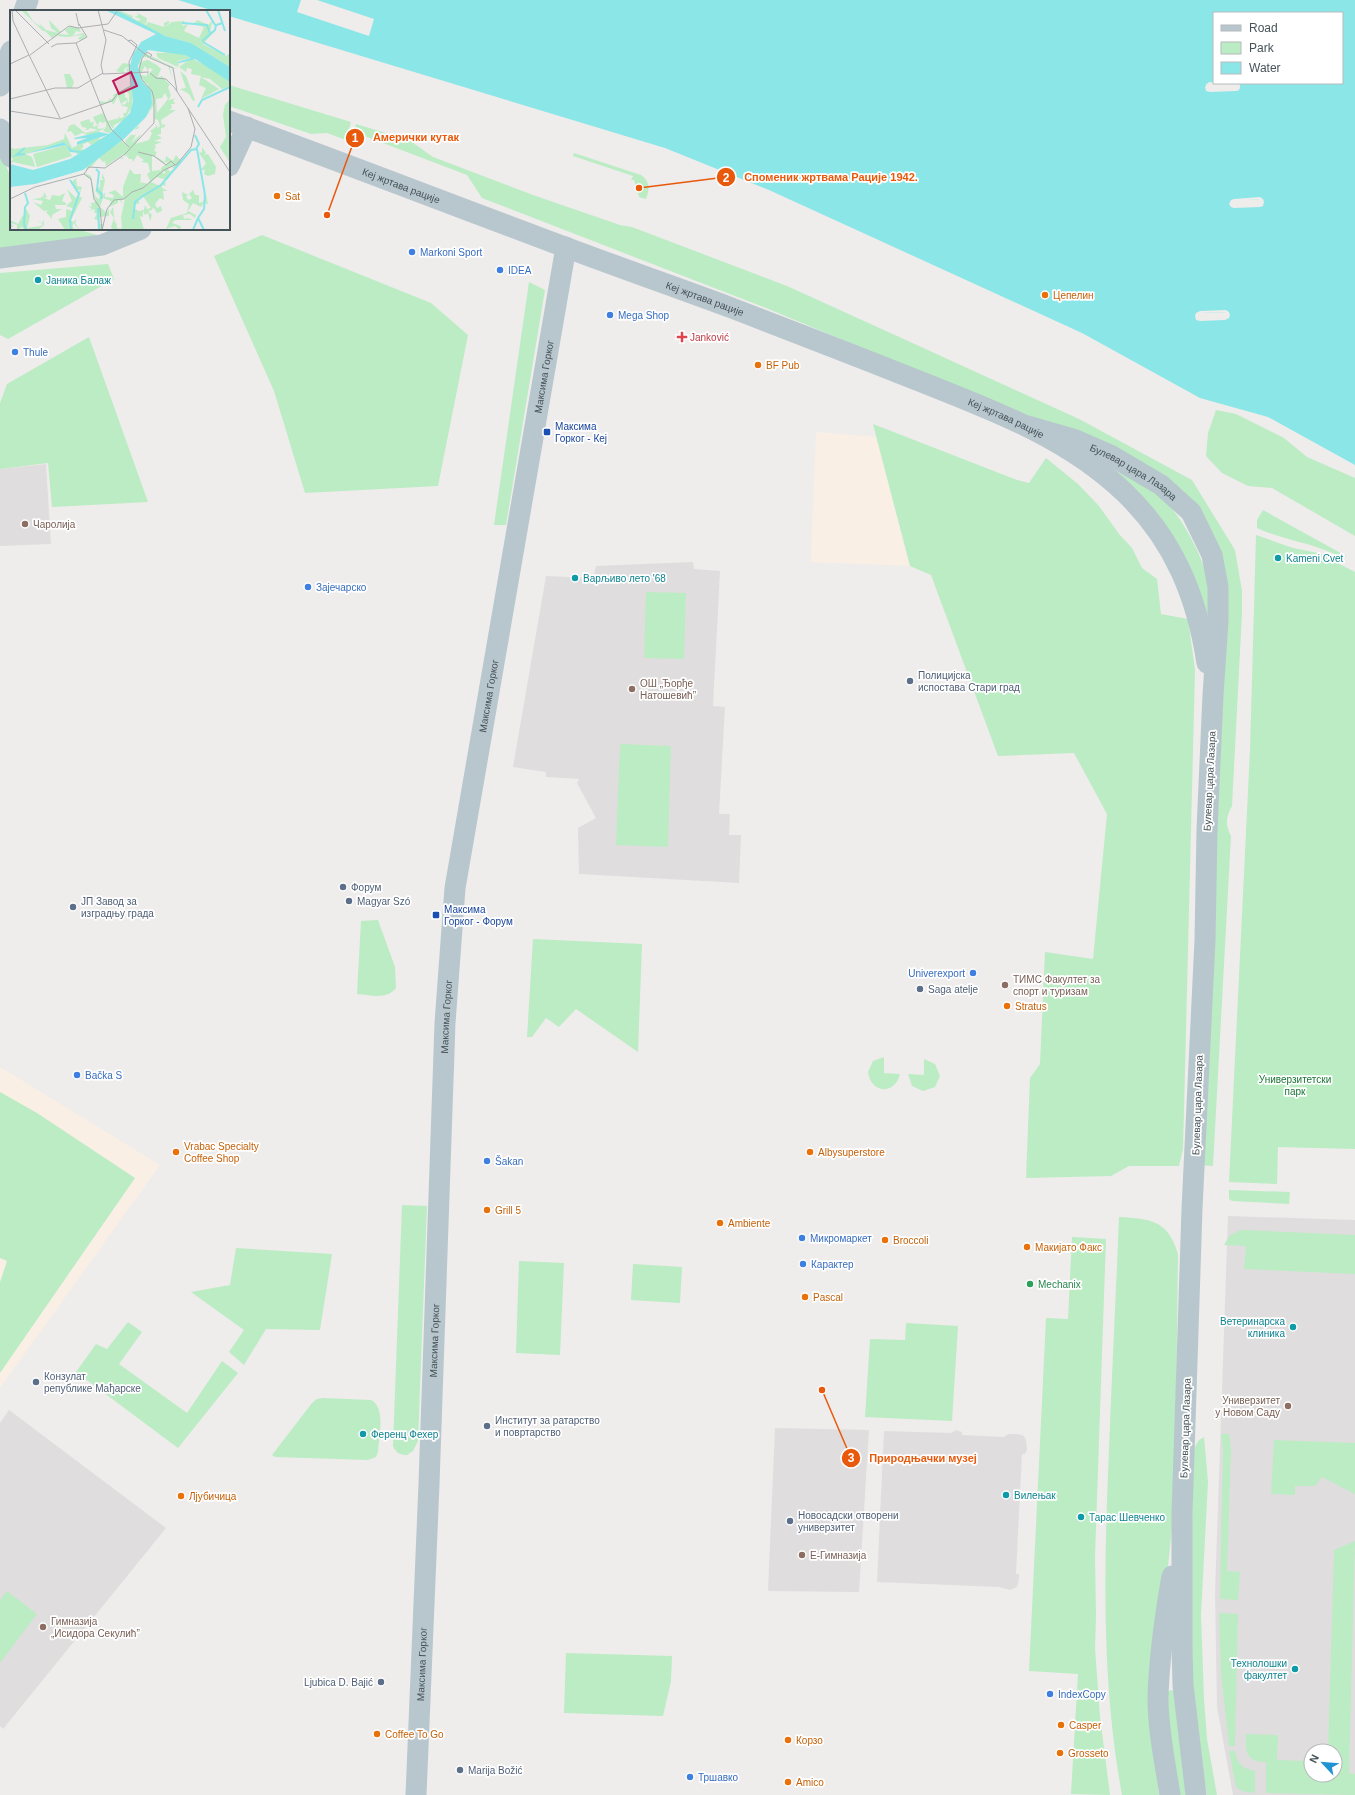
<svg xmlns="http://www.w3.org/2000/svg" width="1355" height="1795" font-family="Helvetica,sans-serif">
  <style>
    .commercial { fill: #faefe4 }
    .education { fill: #e0ddde; fill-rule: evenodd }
    .green { fill: #bbecc4 }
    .water { fill: #8ae6e7; fill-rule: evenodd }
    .pier { fill: #efecec; fill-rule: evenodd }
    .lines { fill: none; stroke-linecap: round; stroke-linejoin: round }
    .secondary { stroke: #b8c7cd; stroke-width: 21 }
    .food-dot { fill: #e8710a; stroke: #fff; stroke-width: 1.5 }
    .shop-dot { fill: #3f7fe0; stroke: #fff; stroke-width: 1.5 }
    .culture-dot { fill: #0f9aa8; stroke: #fff; stroke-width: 1.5 }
    .health-dot { fill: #e0444e; stroke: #fff; stroke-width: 1.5 }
    .transit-dot { fill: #1a4fb4; stroke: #fff; stroke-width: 1.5 }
    .education-dot { fill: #8d6e63; stroke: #fff; stroke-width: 1.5 }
    .service-dot { fill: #5c6f8a; stroke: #fff; stroke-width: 1.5 }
    .leisure-dot { fill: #2e9e5b; stroke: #fff; stroke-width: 1.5 }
    .labels { text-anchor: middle; stroke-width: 3.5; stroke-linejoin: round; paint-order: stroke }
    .street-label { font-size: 10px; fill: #455358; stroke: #fff }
    .food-label { font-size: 10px; fill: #c56008; stroke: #fff; text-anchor: start }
    .shop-label { font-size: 10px; fill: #366cbe; stroke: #fff; text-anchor: start }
    .culture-label { font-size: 10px; fill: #0d838f; stroke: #fff; text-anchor: start }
    .health-label { font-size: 10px; fill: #be3a42; stroke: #fff; text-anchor: start }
    .transit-label { font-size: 10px; fill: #164399; stroke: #fff; text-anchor: start }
    .education-label { font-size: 10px; fill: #785e54; stroke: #fff; text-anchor: start }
    .service-label { font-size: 10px; fill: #4e5e75; stroke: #fff; text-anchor: start }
    .park-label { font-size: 10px; fill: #1a7536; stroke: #fff }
    .leisure-label { font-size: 10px; fill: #27864d; stroke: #fff; text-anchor: start }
    .inset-river { fill: none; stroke: #8ae6e7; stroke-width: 2 }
    .inset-road { fill: none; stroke: #abafb1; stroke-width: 1 }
    .view { fill: #c2185b; fill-opacity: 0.15; stroke: #c2185b; stroke-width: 2 }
    .inset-edge { fill: none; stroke: #455358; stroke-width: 2 }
    .leader { fill: none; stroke: #e8590c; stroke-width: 1.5 }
    .callout-dot { fill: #e8590c; stroke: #fff; stroke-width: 1.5 }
    .mark-label { font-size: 12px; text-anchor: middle; font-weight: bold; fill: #fff }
    .callout-label { font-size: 11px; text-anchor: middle; font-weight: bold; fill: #e8590c; stroke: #fff; stroke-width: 3.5; stroke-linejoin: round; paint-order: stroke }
  </style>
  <rect width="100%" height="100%" fill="#efecec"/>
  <g class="commercial">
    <polygon points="816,432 876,437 910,566 811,562"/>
    <polygon points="0,1067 160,1165 0,1388"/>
  </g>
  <g class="education">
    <polygon points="46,464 51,544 0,546 0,469"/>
    <polygon points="693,562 694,569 720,571 713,706 725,707 719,814 730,814 729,835 741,835 739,883 579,874 578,828 596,818 577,783 579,779 546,777 546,772 513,767 546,576 593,578 596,566"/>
    <path d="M 1228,1216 L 1355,1220 L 1355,1795 L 1233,1795 L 1217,1707 L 1215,1593 ZM 1311,1751 L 1335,1751 L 1335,1775 L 1311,1775 Z"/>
    <polygon points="9,1410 166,1528 3,1729 0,1726 0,1423"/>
    <polygon points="775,1428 869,1430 859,1592 768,1591"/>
    <polygon points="956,1430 962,1432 962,1435 1004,1437 1008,1434 1018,1434 1024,1436 1026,1440 1027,1450 1025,1454 1022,1454 1016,1574 1019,1574 1019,1579 1017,1587 1010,1590 999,1587 877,1582 884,1431 951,1433"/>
  </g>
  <g class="green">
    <polygon points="229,85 351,122 346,140 327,133 311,134 229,106"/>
    <path d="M 356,124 L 409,140 L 433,157 L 533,195 L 620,225 L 632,227 L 787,286 L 919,346 L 1079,419 L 1192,480 L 1235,550 L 1242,591 L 1242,613 L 1232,806 C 1226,816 1225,825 1231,836 L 1213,1166 L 1198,1165 L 1218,587 L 1174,499 L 937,379 L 766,308 L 482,198 L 467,175 L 354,132 Z"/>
    <polygon points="0,153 11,177 11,229 76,229 101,236 0,251"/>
    <path d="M 574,153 L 641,175 C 650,181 650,189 646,199 L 639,197 L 634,180 L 631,180 L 633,176 L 573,156 Z"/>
    <polygon points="262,235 431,303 468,335 438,486 305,493 274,391 214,256"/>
    <polygon points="108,264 114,279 8,339 0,335 0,273"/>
    <polygon points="529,282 545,290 506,525 494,525"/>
    <polygon points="89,337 148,502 52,507 48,463 0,469 0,403 7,384"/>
    <polygon points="1216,410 1236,414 1284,438 1307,457 1355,478 1355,536 1272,488 1248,486 1222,473 1206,456 1208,433"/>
    <polygon points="873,424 1017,480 1029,483 1046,458 1078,484 1099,506 1119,534 1132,548 1142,568 1157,579 1161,614 1188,619 1195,670 1183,1149 1179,1166 1129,1166 1111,1176 1026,1178 1030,1078 1040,1064 1045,952 1093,959 1107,814 1074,753 998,756 931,575 910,566"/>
    <path d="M 1092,457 C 1114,468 1138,480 1158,494 C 1179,511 1204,557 1208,583 C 1211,604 1210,626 1210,647 L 1196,597 Z"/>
    <path d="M 1263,510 L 1346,556 L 1344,559 C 1317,543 1285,541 1257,528 L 1257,520 Z"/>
    <polygon points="1256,535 1293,548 1318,553 1355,572 1355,1149 1278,1147 1277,1184 1229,1182 1250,750"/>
    <polygon points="646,592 686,593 684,659 644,658"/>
    <polygon points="620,744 671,746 668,847 616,845"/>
    <path d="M 378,920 L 395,967 L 396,988 C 387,1000 371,995 357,994 L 361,921 Z"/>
    <polygon points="533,939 642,944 638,1052 576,1009 559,1027 546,1018 532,1037 527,1037"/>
    <path d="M 884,1057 L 884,1073 L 900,1074 C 895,1095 871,1094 868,1072 L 873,1061 Z"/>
    <polygon points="924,1059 935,1064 940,1076 935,1087 923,1091 912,1086 908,1074 924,1075"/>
    <polygon points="0,1092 37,1113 135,1178 0,1373 0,1282 7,1261 0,1258"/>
    <polygon points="1229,1190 1290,1192 1289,1204 1232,1201 1229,1199"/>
    <path d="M 402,1205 L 427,1206 L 418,1441 L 413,1451 L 407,1455 C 400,1455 396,1453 393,1446 Z"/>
    <path d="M 1119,1217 C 1151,1219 1168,1220 1178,1254 L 1176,1411 L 1172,1528 L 1151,1728 L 1159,1795 L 1122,1795 C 1101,1680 1104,1565 1109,1449 C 1112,1371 1116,1294 1119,1217 Z"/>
    <polygon points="1241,1230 1355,1235 1355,1274 1244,1269 1246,1246 1224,1245 1230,1235"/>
    <polygon points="1072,1237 1106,1239 1095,1556 1096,1616 1095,1648 1100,1717 1110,1795 1071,1794 1078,1674 1029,1671 1046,1318 1068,1319"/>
    <polygon points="236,1248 332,1254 320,1330 266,1329 244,1365 229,1352 244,1330 191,1292 230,1285"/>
    <polygon points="519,1261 564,1263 560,1355 516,1353"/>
    <polygon points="633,1264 682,1267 680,1303 631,1300"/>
    <polygon points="128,1322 142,1332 119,1364 187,1413 222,1361 238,1373 178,1448 76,1372 96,1344 107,1349"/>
    <polygon points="906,1323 958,1326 952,1421 865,1417 870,1339 905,1340"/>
    <path d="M 323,1398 L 371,1400 C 386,1407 379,1438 378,1452 L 376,1457 L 368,1460 L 275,1457 L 272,1455 L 312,1403 L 317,1399 Z"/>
    <polygon points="1221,1434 1229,1434 1231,1449 1227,1571 1240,1572 1238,1600 1220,1599 1223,1450"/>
    <polygon points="1204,1437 1208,1482 1201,1615 1204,1699 1207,1739 1217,1795 1207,1795 1198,1741 1192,1671 1191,1554 1194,1448 1199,1440"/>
    <polygon points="1274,1440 1355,1443 1355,1494 1322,1477 1315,1486 1295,1486 1295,1495 1271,1494"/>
    <path d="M 1355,1541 L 1349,1773 L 1355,1774 L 1355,1795 L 1266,1793 L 1266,1762 C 1246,1763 1245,1750 1246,1734 L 1278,1735 L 1277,1760 L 1311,1761 L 1311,1775 L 1335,1775 L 1335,1751 L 1328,1751 L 1334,1550 Z"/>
    <polygon points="7,1591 37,1614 0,1663 0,1600"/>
    <polygon points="1219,1613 1238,1614 1235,1746 1229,1746 1221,1673"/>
    <polygon points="566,1653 672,1656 671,1681 663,1716 564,1713"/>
    <polygon points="1171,1690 1174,1691 1188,1795 1177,1795 1170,1748 1168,1692"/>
    <path d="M 1229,1751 L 1235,1751 C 1237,1764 1243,1769 1255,1771 L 1255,1793 L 1242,1791 L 1236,1787 Z"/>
  </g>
  <path class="water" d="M 178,0 L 1355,0 L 1355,465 L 1268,417 L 1200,398 L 1082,333 L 769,190 L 665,148 L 229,16 L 229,11 L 214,11 ZM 1214,13 L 1342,13 L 1342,83 L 1239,83 L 1240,86 L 1239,90 L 1235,91 L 1206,91 L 1206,84 L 1214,82 ZM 1263,199 L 1263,206 L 1231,207 L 1231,200 ZM 1229,312 L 1229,318 L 1197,320 L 1197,313 Z"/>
  <g class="pier">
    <polygon points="301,0 317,0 374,19 369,36 297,12"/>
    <polygon points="1209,82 1216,83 1208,86 1207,87 1210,90 1235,89 1238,86 1237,83 1239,83 1240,86 1239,90 1235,91 1210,92 1206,91 1205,87"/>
    <path d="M 1260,197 L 1263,199 L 1264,202 L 1263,206 L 1260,207 L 1234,208 L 1231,207 L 1229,204 L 1231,200 L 1234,199 ZM 1259,199 L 1262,202 L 1259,205 L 1234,206 L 1231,204 L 1235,201 Z"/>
    <path d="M 1226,310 L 1229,312 L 1230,315 L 1229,318 L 1225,320 L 1200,321 L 1196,320 L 1195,316 L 1196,313 L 1200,311 ZM 1225,312 L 1228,315 L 1225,318 L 1200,319 L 1197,316 L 1200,313 Z"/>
  </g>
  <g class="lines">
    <g class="secondary">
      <polyline points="24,11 28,0"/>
      <polyline points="0,86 11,51"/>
      <path id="s1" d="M 229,121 C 328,157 426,195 525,232 C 593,258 661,282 729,307 C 789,330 849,353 909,377 C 984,407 1065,435 1125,493 C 1174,540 1197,597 1207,663"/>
      <polyline points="0,129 11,157"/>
      <polyline points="229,166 247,127"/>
      <polyline points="0,258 102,245 141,229"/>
      <path id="s2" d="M 1028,426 L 1073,439 L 1112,456 L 1161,485 L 1191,512 L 1212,555 L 1218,587 L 1218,621 L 1213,695 L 1207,830 L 1205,940 L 1192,1209 L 1182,1514 L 1182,1647 L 1183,1685 L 1196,1795"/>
      <path id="s3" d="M 416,1795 L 429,1484 L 445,1023 L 455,888 L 566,247"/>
      <path d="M 1170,1795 C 1165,1763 1158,1730 1158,1698 C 1159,1657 1165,1616 1172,1576"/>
    </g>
  </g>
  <g class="food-dot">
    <circle cx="277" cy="196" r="4"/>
    <circle cx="1045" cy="295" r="4"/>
    <circle cx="758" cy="365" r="4"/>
    <circle cx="1007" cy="1006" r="4"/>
    <circle cx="176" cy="1152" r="4"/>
    <circle cx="810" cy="1152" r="4"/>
    <circle cx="487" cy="1210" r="4"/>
    <circle cx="720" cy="1223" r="4"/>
    <circle cx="885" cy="1240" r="4"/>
    <circle cx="1027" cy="1247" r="4"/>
    <circle cx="805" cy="1297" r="4"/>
    <circle cx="181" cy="1496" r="4"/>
    <circle cx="1061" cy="1725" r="4"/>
    <circle cx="377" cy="1734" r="4"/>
    <circle cx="788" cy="1740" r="4"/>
    <circle cx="1060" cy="1753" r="4"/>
    <circle cx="788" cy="1782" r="4"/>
  </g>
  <g class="shop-dot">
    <circle cx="412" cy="252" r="4"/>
    <circle cx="500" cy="270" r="4"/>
    <circle cx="610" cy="315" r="4"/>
    <circle cx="15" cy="352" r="4"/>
    <circle cx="308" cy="587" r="4"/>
    <circle cx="973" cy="973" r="4"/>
    <circle cx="77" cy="1075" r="4"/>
    <circle cx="487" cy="1161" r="4"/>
    <circle cx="802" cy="1238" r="4"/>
    <circle cx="803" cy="1264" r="4"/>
    <circle cx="1050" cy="1694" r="4"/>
    <circle cx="690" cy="1777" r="4"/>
  </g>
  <g class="culture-dot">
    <circle cx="38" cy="280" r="4"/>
    <circle cx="1278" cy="558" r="4"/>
    <circle cx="575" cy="578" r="4"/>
    <circle cx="1293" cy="1327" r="4"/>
    <circle cx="363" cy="1434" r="4"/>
    <circle cx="1006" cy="1495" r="4"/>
    <circle cx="1081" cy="1517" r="4"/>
    <circle cx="1295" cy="1669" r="4"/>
  </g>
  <path class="health-dot" d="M680 331h4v4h4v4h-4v4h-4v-4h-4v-4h4z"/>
  <g class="transit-dot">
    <rect x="543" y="428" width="8" height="8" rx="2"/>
    <rect x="432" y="911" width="8" height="8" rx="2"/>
  </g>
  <g class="education-dot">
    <circle cx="25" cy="524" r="4"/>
    <circle cx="632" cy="689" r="4"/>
    <circle cx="1005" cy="985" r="4"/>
    <circle cx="1288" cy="1406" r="4"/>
    <circle cx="802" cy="1555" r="4"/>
    <circle cx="43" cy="1627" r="4"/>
  </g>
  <g class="service-dot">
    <circle cx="910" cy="681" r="4"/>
    <circle cx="343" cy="887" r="4"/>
    <circle cx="349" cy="901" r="4"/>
    <circle cx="73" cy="907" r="4"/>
    <circle cx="920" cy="989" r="4"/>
    <circle cx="36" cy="1382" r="4"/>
    <circle cx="487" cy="1426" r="4"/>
    <circle cx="790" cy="1521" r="4"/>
    <circle cx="381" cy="1682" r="4"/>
    <circle cx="460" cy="1770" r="4"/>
  </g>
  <circle class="leisure-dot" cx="1030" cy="1284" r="4"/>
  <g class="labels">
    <g class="street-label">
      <text dy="4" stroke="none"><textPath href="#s1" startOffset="184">Кеј жртава рације</textPath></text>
      <text dy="4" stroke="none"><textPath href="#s1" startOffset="508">Кеј жртава рације</textPath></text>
      <text dy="4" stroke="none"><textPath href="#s3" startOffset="1427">Максима Горког</textPath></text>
      <text dy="4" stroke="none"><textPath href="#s1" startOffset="832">Кеј жртава рације</textPath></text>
      <text dy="4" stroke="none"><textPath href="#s2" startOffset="116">Булевар цара Лазара</textPath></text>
      <text dy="4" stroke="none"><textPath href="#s3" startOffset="1103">Максима Горког</textPath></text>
      <text transform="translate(1209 781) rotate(-87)" y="4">Булевар цара Лазара</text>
      <text dy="4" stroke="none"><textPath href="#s3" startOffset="779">Максима Горког</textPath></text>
      <text transform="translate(1197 1105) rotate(-88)" y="4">Булевар цара Лазара</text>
      <text dy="4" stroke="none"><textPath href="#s3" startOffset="455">Максима Горког</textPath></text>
      <text transform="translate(1185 1428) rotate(-88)" y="4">Булевар цара Лазара</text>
      <text dy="4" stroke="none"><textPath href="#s3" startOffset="131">Максима Горког</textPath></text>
    </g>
    <g class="food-label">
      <text x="285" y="200">Sat</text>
      <text x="1053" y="299">Цепелин</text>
      <text x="766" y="369">BF Pub</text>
      <text x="1015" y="1010">Stratus</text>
      <text x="184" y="1150">Vrabac Specialty<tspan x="184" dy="12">Coffee Shop</tspan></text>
      <text x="818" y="1156">Albysuperstore</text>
      <text x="495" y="1214">Grill 5</text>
      <text x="728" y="1227">Ambiente</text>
      <text x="893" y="1244">Broccoli</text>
      <text x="1035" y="1251">Макијато Факс</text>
      <text x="813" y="1301">Pascal</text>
      <text x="189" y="1500">Лјубичица</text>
      <text x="1069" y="1729">Casper</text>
      <text x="385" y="1738">Coffee To Go</text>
      <text x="796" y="1744">Корзо</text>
      <text x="1068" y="1757">Grosseto</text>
      <text x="796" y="1786">Amico</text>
    </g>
    <g class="shop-label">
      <text x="420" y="256">Markoni Sport</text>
      <text x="508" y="274">IDEA</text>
      <text x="618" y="319">Mega Shop</text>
      <text x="23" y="356">Thule</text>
      <text x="316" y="591">Зајечарско</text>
      <text x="965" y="977" text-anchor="end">Univerexport</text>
      <text x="85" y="1079">Bačka S</text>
      <text x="495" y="1165">Šakan</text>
      <text x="810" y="1242">Микромаркет</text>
      <text x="811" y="1268">Карактер</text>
      <text x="1058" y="1698">IndexCopy</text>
      <text x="698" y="1781">Тршавко</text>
    </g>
    <g class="culture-label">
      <text x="46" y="284">Јаника Балаж</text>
      <text x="1286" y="562">Kameni Cvet</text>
      <text x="583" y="582">Варљиво лето '68</text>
      <text x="1285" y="1325" text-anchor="end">Ветеринарска<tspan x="1285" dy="12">клиника</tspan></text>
      <text x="371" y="1438">Ференц Фехер</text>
      <text x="1014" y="1499">Вилењак</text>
      <text x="1089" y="1521">Тарас Шевченко</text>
      <text x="1287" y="1667" text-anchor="end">Технолошки<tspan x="1287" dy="12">факултет</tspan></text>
    </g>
    <g class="health-label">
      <text x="690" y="341">Janković</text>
    </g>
    <g class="transit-label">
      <text x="555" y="430">Максима<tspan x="555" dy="12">Горког - Кеј</tspan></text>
      <text x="444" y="913">Максима<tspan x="444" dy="12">Горког - Форум</tspan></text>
    </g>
    <g class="education-label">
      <text x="33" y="528">Чаролија</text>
      <text x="640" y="687">ОШ „Ђорђе<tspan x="640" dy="12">Натошевић”</tspan></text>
      <text x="1013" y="983">ТИМС Факултет за<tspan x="1013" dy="12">спорт и туризам</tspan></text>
      <text x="1280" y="1404" text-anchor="end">Универзитет<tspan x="1280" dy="12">у Новом Саду</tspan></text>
      <text x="810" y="1559">Е-Гимназија</text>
      <text x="51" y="1625">Гимназија<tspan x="51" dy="12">„Исидора Секулић”</tspan></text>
    </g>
    <g class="service-label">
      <text x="918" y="679">Полицијска<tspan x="918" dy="12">испостава Стари град</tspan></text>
      <text x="351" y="891">Форум</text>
      <text x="81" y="905">ЈП Завод за<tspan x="81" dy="12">изградњу града</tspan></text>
      <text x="357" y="905">Magyar Szó</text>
      <text x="928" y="993">Saga atelje</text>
      <text x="44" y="1380">Конзулат<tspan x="44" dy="12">републике Мађарске</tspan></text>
      <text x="495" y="1424">Институт за ратарство<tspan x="495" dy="12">и повртарство</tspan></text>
      <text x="798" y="1519">Новосадски отворени<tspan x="798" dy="12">универзитет</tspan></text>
      <text x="373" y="1686" text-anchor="end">Ljubica D. Bajić</text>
      <text x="468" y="1774">Marija Božić</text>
    </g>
    <g class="park-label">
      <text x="1295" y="1083">Универзитетски<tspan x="1295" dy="12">парк</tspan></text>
    </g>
    <g class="leisure-label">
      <text x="1038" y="1288">Mechanix</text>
    </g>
  </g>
  <g transform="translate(10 10)">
    <rect width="220" height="220" fill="#efecec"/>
    <path d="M 11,0 L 16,0 L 23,11 L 31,17 L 29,13 L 36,20 L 48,23 L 41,18 L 39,10 L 51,22 L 42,28 L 35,21 L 33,21 ZM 108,0 L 123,6 L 122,8 L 128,11 L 131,9 L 124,7 L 128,6 L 127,3 L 137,8 L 136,14 L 132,12 L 136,15 L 138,12 L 154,17 L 154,13 L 158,11 L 160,12 L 155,17 L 162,12 L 175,11 L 172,14 L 173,16 L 178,14 L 174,21 L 189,28 L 194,17 L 182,14 L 188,10 L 198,15 L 202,11 L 206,15 L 202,13 L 200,22 L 205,21 L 193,34 L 216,46 L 220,43 L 220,57 L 181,33 L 155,26 L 107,3 ZM 61,16 L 69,18 L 71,22 L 66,21 L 63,26 L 73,23 L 76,27 L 70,30 L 68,28 L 73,25 L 57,27 L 47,26 L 50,24 L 59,25 L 55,20 ZM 149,40 L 171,43 L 181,48 L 167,51 L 169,53 L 168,57 L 148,48 L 146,43 L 160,43 L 145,41 ZM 135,43 L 167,59 L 160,57 L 162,69 L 158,55 L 141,48 L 134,47 L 129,52 L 132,51 L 133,54 L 133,51 L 138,50 L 147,55 L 151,59 L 147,68 L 152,66 L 160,75 L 158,77 L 161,86 L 158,90 L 166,88 L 163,90 L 165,94 L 161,94 L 162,98 L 159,100 L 166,100 L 151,110 L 152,115 L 155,114 L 155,117 L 151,118 L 151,124 L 147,125 L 152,128 L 144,131 L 152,132 L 144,135 L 146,136 L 144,141 L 147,142 L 145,146 L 155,152 L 156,146 L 163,151 L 166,145 L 172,152 L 166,159 L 162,158 L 168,153 L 158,158 L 159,161 L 163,161 L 157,170 L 147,167 L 141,172 L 150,176 L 153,172 L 156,173 L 155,176 L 152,175 L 152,178 L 158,181 L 153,181 L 154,190 L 150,188 L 145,194 L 147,198 L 151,196 L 152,201 L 147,203 L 143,197 L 142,200 L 138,201 L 142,205 L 140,211 L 138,203 L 135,205 L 133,201 L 133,207 L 130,206 L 134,220 L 103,220 L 101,217 L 104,208 L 100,202 L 103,197 L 105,214 L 106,211 L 107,218 L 111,219 L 112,216 L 111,207 L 115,189 L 111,190 L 113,194 L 108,189 L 108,193 L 99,197 L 99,206 L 89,207 L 90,214 L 94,214 L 92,220 L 89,220 L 88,210 L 84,209 L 87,204 L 84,202 L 85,199 L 78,201 L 82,199 L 78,196 L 82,197 L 81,193 L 86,192 L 82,180 L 82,171 L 77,167 L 75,163 L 81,166 L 85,186 L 89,189 L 90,187 L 85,180 L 90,177 L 90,170 L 94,170 L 92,169 L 92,163 L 95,170 L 91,189 L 95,182 L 95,187 L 103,188 L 104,185 L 98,183 L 105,180 L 113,187 L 113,177 L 120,159 L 124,164 L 131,164 L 130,176 L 131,172 L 138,174 L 140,171 L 137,164 L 140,162 L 138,153 L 131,152 L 134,150 L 127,145 L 123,152 L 122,149 L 119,149 L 116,145 L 112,149 L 109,148 L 114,147 L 115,143 L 96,156 L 95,151 L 93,152 L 89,148 L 82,156 L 76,160 L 76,158 L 82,151 L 112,131 L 119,137 L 115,131 L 121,125 L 126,125 L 121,133 L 131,124 L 126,134 L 139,130 L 142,123 L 140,121 L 146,117 L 145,113 L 148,118 L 150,116 L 148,110 L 144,109 L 145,93 L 136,107 L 128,116 L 129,118 L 124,120 L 136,107 L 142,94 L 141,81 L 135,74 L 138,76 L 138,74 L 133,72 L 132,67 L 132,71 L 129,65 L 137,66 L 137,62 L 139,64 L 143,59 L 139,58 L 138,61 L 135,56 L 131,63 L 129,61 L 129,52 ZM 155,83 L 158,89 L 147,103 L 146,89 L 152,88 ZM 142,145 L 154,153 L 160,151 L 163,152 L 159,152 L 151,158 L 151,161 L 156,162 L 154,164 L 150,160 L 142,161 ZM 133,186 L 141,198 L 137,199 L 135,195 L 134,200 L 129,201 L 125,199 L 124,195 L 130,193 L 127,189 ZM 93,188 L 101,191 L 97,203 L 90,197 ZM 181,48 L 205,60 L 220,72 L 220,76 L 212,79 L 200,69 L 191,67 L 209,79 L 191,89 L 196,78 L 189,75 L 191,66 L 181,64 L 182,59 L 177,58 L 176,62 L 169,57 ZM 113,53 L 120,54 L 123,81 L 122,97 L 114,110 L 104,115 L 103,119 L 98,111 L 109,108 L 109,105 L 110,108 L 114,107 L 113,103 L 116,103 L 118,97 L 112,96 L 111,94 L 114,95 L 117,92 L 116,90 L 117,90 L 119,93 L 119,84 L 115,81 L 115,87 L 118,89 L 111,94 L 108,86 L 103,95 L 102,91 L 91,95 L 90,91 L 97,92 L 100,88 L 100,90 L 104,87 L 103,85 L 121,75 L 121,65 L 116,65 L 118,63 L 116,59 L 119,58 L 120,61 L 120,57 L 115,58 L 113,63 L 106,61 ZM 170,61 L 176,66 L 185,90 L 183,91 L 179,84 L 170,79 L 176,78 ZM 54,64 L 60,64 L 64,72 L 62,78 L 57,78 ZM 220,89 L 220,153 L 210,137 L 216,127 L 213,105 L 215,95 ZM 93,103 L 102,120 L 99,123 L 93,121 L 96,117 L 81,126 L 72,123 L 65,126 L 61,121 L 57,122 L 59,116 L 64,114 L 75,123 L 88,120 L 80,118 L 78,120 L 75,120 L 77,118 L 72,117 L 70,112 L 79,109 L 81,113 L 84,111 L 83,117 L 89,115 L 87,118 L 90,119 L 96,117 L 96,112 L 92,113 L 91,111 L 87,115 L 83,107 ZM 55,123 L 62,138 L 85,127 L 89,127 L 90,130 L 81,135 L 78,132 L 73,134 L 73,138 L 70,138 L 74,140 L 67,145 L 66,142 L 69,142 L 62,140 L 54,132 L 15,144 L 22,147 L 25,157 L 3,152 L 0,154 L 3,149 L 0,146 L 0,137 L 4,139 L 38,135 L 54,129 ZM 56,135 L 62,146 L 27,157 L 23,144 ZM 192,137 L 196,143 L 194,145 L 198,144 L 206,157 L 205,164 L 198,166 L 194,164 L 195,160 L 191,160 L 196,153 L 189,143 L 192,142 ZM 66,168 L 67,176 L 72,177 L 69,186 L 72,188 L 61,210 L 63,212 L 67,209 L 65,213 L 70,220 L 63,213 L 63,218 L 66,220 L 61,220 L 61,216 L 59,220 L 55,220 L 48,209 L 56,207 L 56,199 L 63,201 L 62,198 L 56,196 L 62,191 L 57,179 L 66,188 L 70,180 L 66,180 L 60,170 L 62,172 ZM 183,180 L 185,185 L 189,185 L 189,193 L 193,192 L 195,187 L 192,186 L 196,185 L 198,194 L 194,193 L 191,197 L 183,193 L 178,201 L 186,205 L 185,208 L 180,204 L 173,205 L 174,209 L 177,208 L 183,210 L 165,210 L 162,213 L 171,216 L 170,220 L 165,216 L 156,219 L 161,208 L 177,203 L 179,194 L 173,190 L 172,182 L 178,185 L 176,187 L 179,190 L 182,188 L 179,184 ZM 34,182 L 37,187 L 34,188 L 40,190 L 42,185 L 49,186 L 55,183 L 52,191 L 56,193 L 56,195 L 45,195 L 46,199 L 52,199 L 42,205 L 42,209 L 36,202 L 38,200 L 34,201 L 23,192 L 31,195 L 33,191 L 22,189 L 31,188 L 32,185 L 33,188 ZM 15,197 L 20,206 L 17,218 L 31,216 L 33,214 L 27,211 L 33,213 L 34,209 L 34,215 L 29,219 L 15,220 L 12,217 L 7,220 L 7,215 L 1,213 L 3,216 L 0,220 L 0,210 L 8,214 L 13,205 L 15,209 Z" fill="#bbecc4" fill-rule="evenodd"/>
    <path d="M 95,0 L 110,2 L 155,26 L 181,33 L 220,57 L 220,72 L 185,49 L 170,53 L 167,52 L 181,48 L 175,45 L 138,40 L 131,48 L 128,56 L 131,70 L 141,81 L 142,94 L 136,107 L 114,129 L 73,160 L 25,174 L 0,177 L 0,154 L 23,160 L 60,149 L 70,143 L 60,142 L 56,135 L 15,144 L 54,132 L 62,140 L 72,141 L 97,125 L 67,135 L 67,132 L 77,128 L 65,129 L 64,128 L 89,122 L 99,124 L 120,103 L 123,92 L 120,56 L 123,44 L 131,32 L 146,24 Z" fill="#8ae6e7"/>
    <path class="inset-river" d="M 196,0 L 205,15M 208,0 L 215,21M 172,13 L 197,15 L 200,23M 192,31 L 205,20 L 206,15 L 213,13M 193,32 L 215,45M 188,97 L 192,90 L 220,77M 187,139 L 195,185 L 194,199 L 188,208 L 194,220M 15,144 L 6,145 L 15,138M 86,159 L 89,162 L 87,180 L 92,184 L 91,189M 60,170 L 69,184 L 60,210 L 61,220M 15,183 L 18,193 L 15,197 L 14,214 L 16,220M 133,186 L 151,175 L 181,140 L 186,139 L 189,134 L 185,125M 88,198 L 89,220M 123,209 L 125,192 L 133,186M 183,220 L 188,208"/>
    <path class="inset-road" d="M 2,0 L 3,11 L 19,45M 5,0 L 39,34M 88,0 L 96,30 L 91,55 L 93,64 L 139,62M 66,3 L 69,16M 94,20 L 112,26M 112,26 L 140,48 L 163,58 L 167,81M 66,33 L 96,109M 41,37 L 47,34 L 66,33 L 77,27 L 69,14M 19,45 L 50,108M 20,45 L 59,16 L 68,18 L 98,14 L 108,0M 0,54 L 19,45M 129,60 L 132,48 L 137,42 L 142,45 L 140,47M 140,63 L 146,68 L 156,69 L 164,77M 164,77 L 220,162M 0,89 L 45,78 L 68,78 L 93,63M 102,91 L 108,83 L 121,76 L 119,52 L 127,35 L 121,30 L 118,31M 0,101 L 50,109 L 102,91M 96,109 L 101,119 L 119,137M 128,142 L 144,146 L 156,155 L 161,151 L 165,155M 74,164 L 79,157 L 95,158 L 115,144 L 144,113 L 144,89 L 142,81 L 132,70 L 129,60M 0,189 L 25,177 L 74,164 L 81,169 L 84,189 L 90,198 L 92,220M 92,220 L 97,199 L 104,190 L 114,189 L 122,182 L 133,178 L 154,160 L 167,154 L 181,137 L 185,119 L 178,98"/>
    <path class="view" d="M 121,62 L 127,76 L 109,84 L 103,71 Z"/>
    <rect width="220" height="220" class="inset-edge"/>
  </g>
  <path class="leader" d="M327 215L355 138M639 188L726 177M822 1390L851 1458"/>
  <g class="callout-dot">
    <circle cx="327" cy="215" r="4"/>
    <circle cx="639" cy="188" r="4"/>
    <circle cx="822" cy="1390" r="4"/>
    <circle cx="355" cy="138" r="10"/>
    <circle cx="726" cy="177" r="10"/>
    <circle cx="851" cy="1458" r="10"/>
  </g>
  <g class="mark-label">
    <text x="355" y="142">1</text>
    <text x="726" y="182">2</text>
    <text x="851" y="1462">3</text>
  </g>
  <g class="callout-label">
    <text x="416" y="141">Амерички кутак</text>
    <text x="831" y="181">Споменик жртвама Рације 1942.</text>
    <text x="923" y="1462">Природњачки музеј</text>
  </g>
  <rect x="1213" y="12" width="130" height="72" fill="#ffffff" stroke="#b5babc"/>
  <rect x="1221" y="25" width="20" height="6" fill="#b8c7cd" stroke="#b5babc"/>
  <text x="1249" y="32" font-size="12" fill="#455358">Road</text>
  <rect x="1221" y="42" width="20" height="12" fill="#bbecc4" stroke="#b5babc"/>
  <text x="1249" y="52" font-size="12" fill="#455358">Park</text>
  <rect x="1221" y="62" width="20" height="12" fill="#8ae6e7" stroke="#b5babc"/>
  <text x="1249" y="72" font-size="12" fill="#455358">Water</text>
  <g transform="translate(1323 1763) rotate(296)"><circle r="19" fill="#ffffff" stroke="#b5babc"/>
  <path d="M0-3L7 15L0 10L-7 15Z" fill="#2192d4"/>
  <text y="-6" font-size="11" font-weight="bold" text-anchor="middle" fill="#455358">N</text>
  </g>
</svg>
